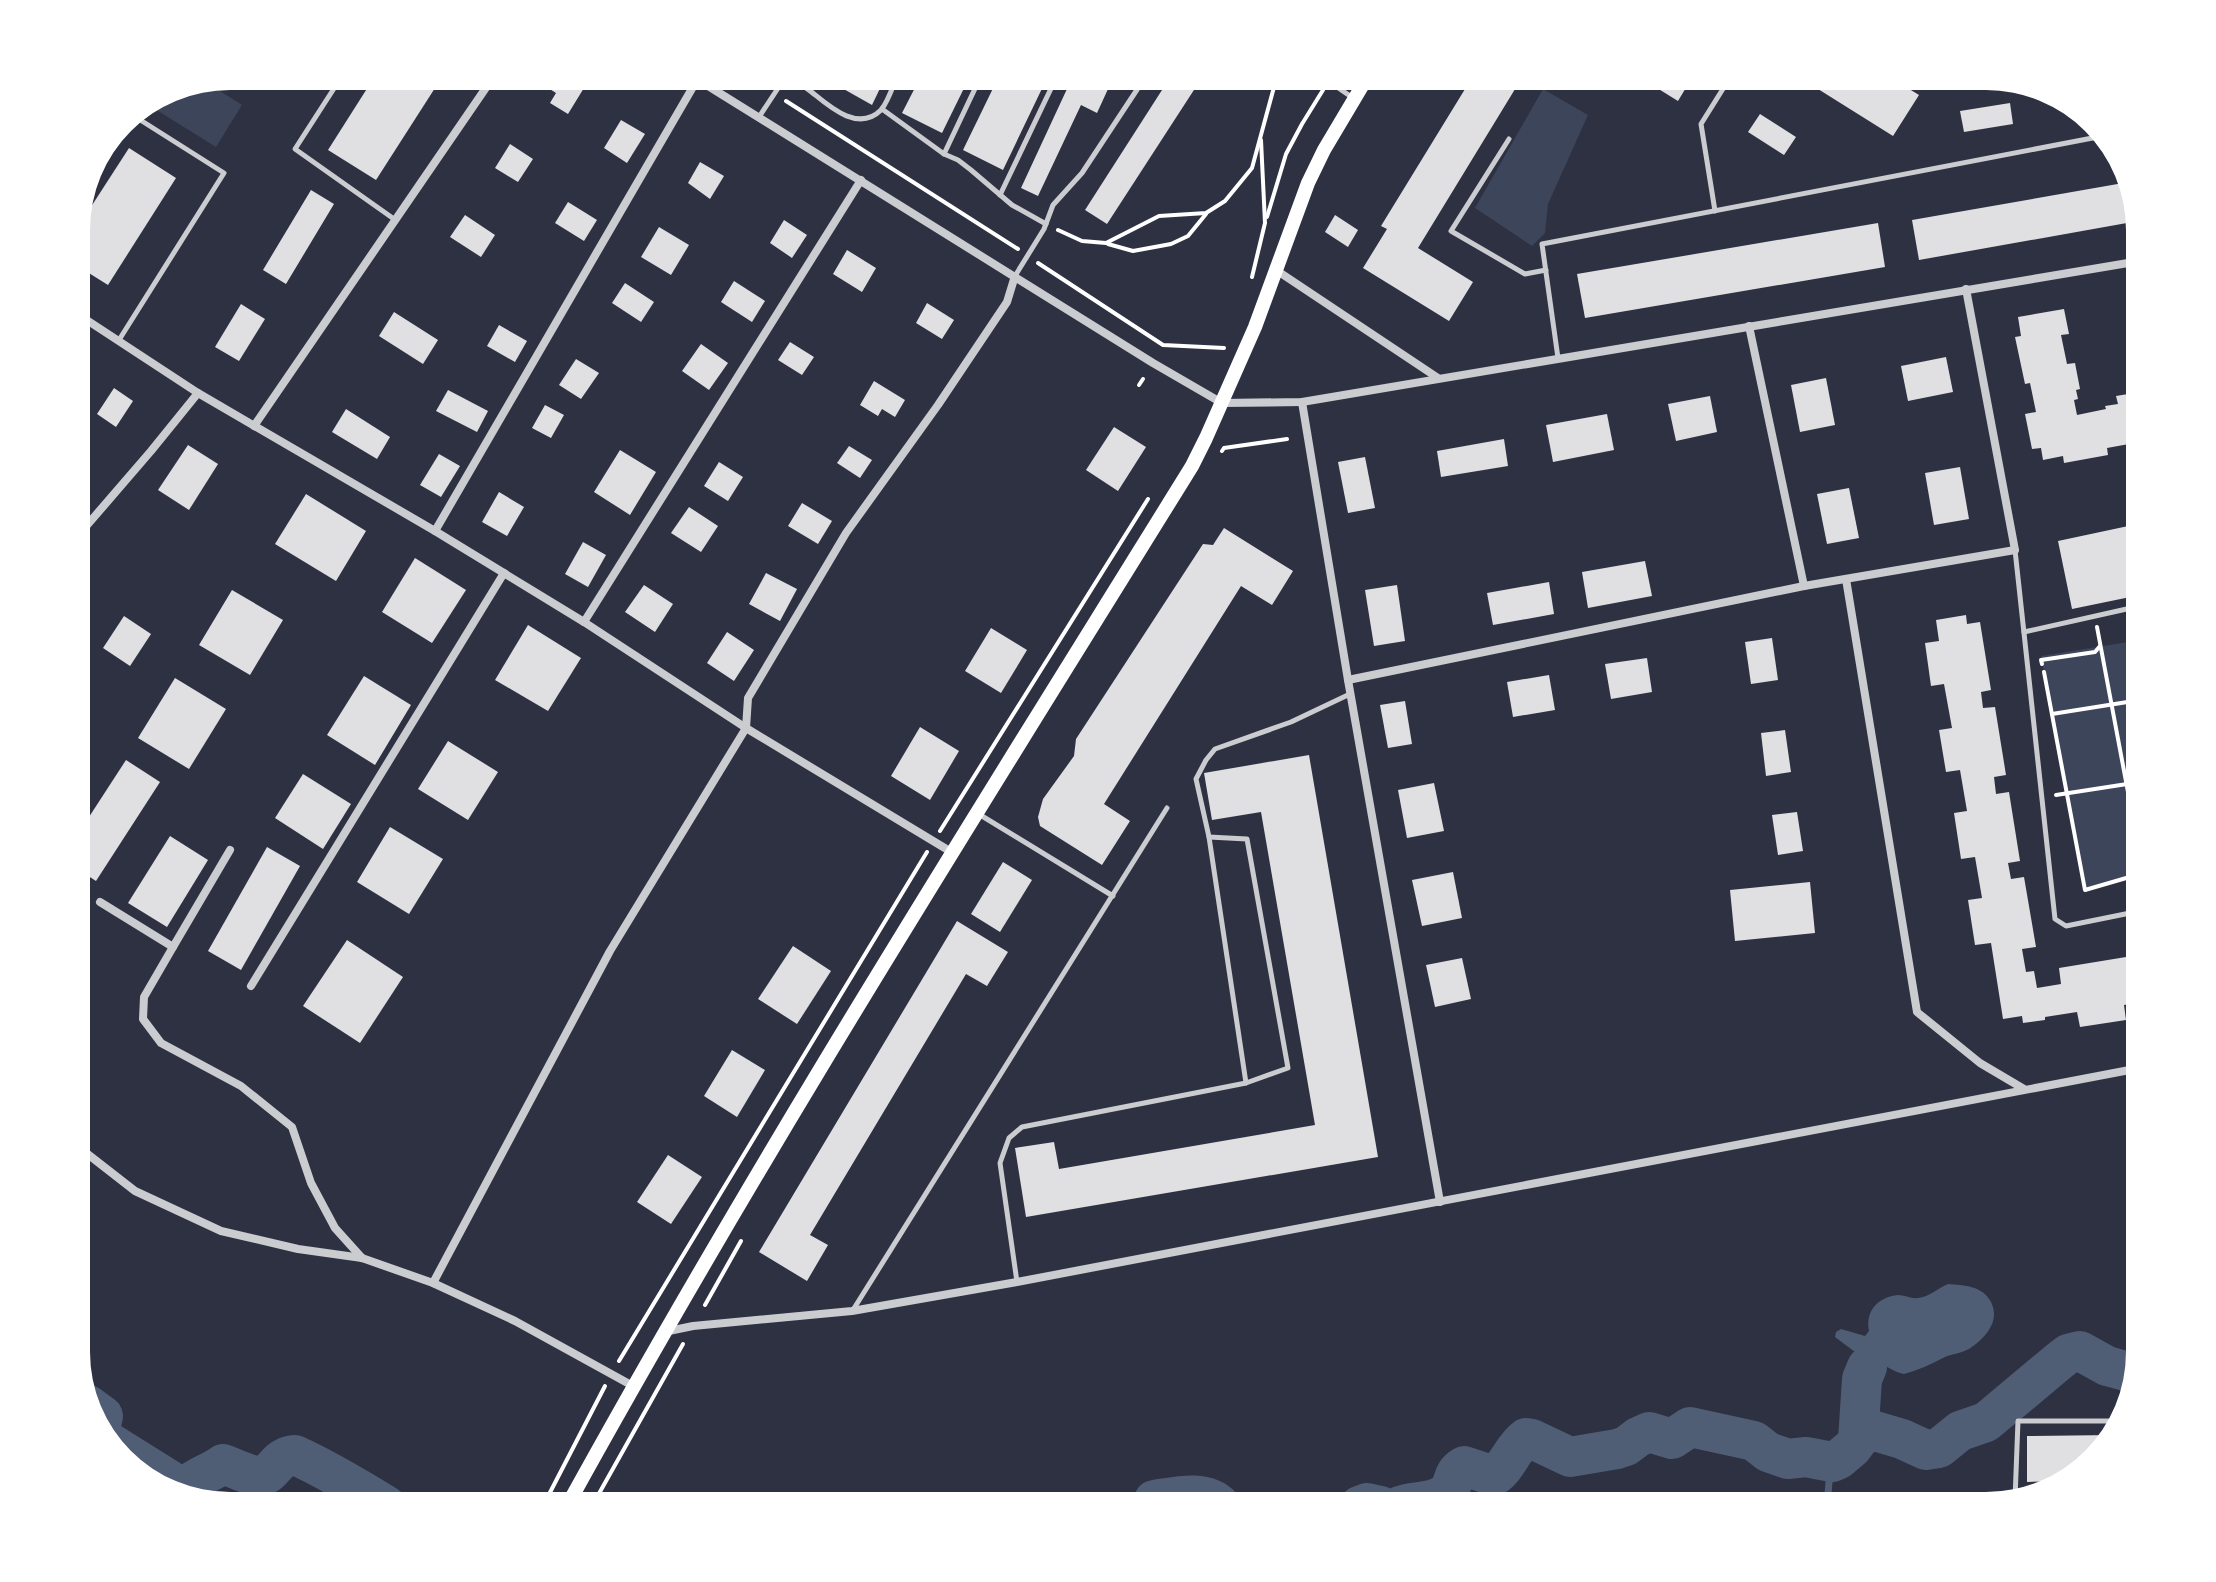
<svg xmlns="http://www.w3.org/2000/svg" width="2216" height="1582" font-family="Lato,sans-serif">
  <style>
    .green { fill: #3c4559 }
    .water { fill: #4f5d75 }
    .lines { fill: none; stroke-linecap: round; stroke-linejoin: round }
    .stream { stroke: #4f5d75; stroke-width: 7 }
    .river { stroke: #4f5d75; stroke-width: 40 }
    .building { fill: #e0e0e3 }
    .path { stroke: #fff; stroke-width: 4 }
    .service { stroke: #caccd0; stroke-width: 5 }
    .minor { stroke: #caccd0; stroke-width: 8 }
    .secondary { stroke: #fff; stroke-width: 14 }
  </style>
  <rect width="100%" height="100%" fill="#2d3142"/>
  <g class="green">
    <polygon points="209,84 242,105 216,147 150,106"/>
    <polygon points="1543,89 1588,115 1548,204 1545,233 1532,246 1475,208"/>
    <polygon points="2140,640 2140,874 2085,890 2041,656"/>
  </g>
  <path class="water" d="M 1948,1284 C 1964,1285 1983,1286 1991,1302 C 2001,1322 1984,1339 1969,1349 C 1962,1353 1952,1354 1945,1357 C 1932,1364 1918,1370 1904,1374 C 1888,1371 1881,1357 1867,1367 L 1863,1365 L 1859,1355 L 1835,1337 L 1836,1332 L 1841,1329 L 1865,1336 L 1869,1331 C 1865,1311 1878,1297 1898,1295 C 1905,1295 1911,1299 1918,1298 C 1929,1297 1938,1288 1948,1284 Z"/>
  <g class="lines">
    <polyline class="stream" points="1827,1506 1829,1482 1839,1459"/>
    <g class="river">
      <polyline points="88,1405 103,1416 100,1430"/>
      <polyline points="1859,1435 1875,1431 1902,1439 1926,1450 1939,1448 1960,1431 1986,1422 2059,1361 2068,1354 2080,1351 2107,1366 2133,1373"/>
      <polyline points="112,1444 168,1479 171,1486"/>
      <path d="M 176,1488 L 181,1484 L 188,1485 C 199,1475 211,1473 223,1464 C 232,1467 254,1478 262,1476 C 275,1473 276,1456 295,1455 C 326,1469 356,1487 387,1506"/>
      <path d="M 1154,1500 C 1175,1497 1205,1489 1221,1506"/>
      <polyline points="1359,1506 1367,1503 1381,1506"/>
      <path d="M 1400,1506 C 1414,1500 1433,1504 1446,1493 C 1456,1485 1450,1474 1464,1466 L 1494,1476 C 1508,1467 1512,1448 1526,1438 L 1532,1439 L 1570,1457 L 1617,1449 L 1626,1446 L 1638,1437 L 1649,1432 L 1672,1439 L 1690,1427 L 1754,1441 L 1768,1452 L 1788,1459 L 1806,1457 L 1832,1462 L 1839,1459 L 1852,1448 L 1858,1440 L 1862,1379 L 1867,1367"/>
    </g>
  </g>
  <g class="building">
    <polygon points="375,76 416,76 435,88 376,180 328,150"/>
    <polygon points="551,76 576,76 587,83 568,114 550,103 556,93 545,86"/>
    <polygon points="837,76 886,76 872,105 833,83"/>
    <polygon points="921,76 970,76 942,133 902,113"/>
    <polygon points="999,76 1048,76 1003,170 963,150"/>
    <polygon points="1073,76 1114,76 1097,113 1081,105 1038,196 1021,188"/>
    <polygon points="1171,76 1203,76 1107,224 1085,210"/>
    <polygon points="1473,76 1523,76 1418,248 1473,282 1449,321 1363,268 1387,229 1381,226"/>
    <polygon points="1647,76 1693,76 1678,101 1644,80"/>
    <polygon points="1826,76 1913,76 1906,87 1919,95 1893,136 1818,89"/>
    <polygon points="2010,103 2013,124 1964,132 1960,111"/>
    <polygon points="1760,114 1796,137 1784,155 1748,132"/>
    <polygon points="621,120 645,134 627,163 604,148"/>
    <polygon points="510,144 533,159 518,182 495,168"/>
    <polygon points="129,148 176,178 108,285 76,265 76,230"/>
    <polygon points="700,162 724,176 710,199 688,183"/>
    <polygon points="2129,182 2138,221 1919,260 1912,220"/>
    <polygon points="311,190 334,204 286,284 263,270"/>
    <polygon points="568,202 597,220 584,241 555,223"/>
    <polygon points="465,215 495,235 481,257 450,237"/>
    <polygon points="1335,215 1358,230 1348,247 1325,232"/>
    <polygon points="784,220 807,235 792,258 770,243"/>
    <polygon points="1878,223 1885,267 1585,318 1577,274"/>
    <polygon points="659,227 689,245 671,275 641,257"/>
    <polygon points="847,250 876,268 862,292 833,274"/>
    <polygon points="734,281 765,301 752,322 721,302"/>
    <polygon points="625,283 654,302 641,322 612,303"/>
    <polygon points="927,303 954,320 942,339 916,323"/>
    <polygon points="241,304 265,319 239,361 215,347"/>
    <polygon points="2064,309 2069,334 2061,335 2067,364 2075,363 2080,389 2076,390 2078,399 2074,400 2077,415 2106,409 2105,406 2118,404 2116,396 2140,392 2140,442 2107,448 2108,455 2064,463 2063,456 2043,460 2041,448 2032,449 2025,414 2036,412 2030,383 2025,384 2015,337 2021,336 2018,317"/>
    <polygon points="394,312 438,340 423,364 379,336"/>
    <polygon points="499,325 527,341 515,362 487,346"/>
    <polygon points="790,342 814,357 802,375 778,360"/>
    <polygon points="701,344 728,363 709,390 682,371"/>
    <polygon points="1946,357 1953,392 1908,401 1901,366"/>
    <polygon points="576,359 599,373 581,399 559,385"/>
    <polygon points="1826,378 1835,425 1800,432 1791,385"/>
    <polygon points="874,381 905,400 895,417 882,409 878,416 860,405"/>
    <polygon points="114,388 133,401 116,427 97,414"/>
    <polygon points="448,390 488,411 477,432 436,411"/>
    <polygon points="1710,396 1717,432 1676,441 1668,404"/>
    <polygon points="545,405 564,415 551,438 532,428"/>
    <polygon points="346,409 390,437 377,459 332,432"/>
    <polygon points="1607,414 1614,450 1553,462 1546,425"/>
    <polygon points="1114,427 1146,447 1118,491 1086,470"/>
    <polygon points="1504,439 1508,466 1441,477 1437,451"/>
    <polygon points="188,445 218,464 189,510 158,490"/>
    <polygon points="849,446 872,460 860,478 837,463"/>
    <polygon points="620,450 656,472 630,515 594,492"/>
    <polygon points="439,454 460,466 441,497 420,485"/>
    <polygon points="1365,457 1375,508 1348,513 1338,462"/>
    <polygon points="719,462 743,477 728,501 704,486"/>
    <polygon points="1960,467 1969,519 1934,525 1925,473"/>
    <polygon points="1849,488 1859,538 1827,544 1817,494"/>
    <polygon points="499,492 524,507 507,536 482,522"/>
    <polygon points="306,494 366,531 336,581 275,544"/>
    <polygon points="802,503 832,521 818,544 788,526"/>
    <polygon points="689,507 718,526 701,552 671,533"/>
    <polygon points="2133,525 2140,561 2140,595 2072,609 2058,541"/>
    <polygon points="1224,528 1293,571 1272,605 1241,586 1104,804 1130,821 1102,865 1040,826 1038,817 1043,799 1074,756 1076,739 1203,544 1213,545"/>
    <polygon points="583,542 606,555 588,587 565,574"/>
    <polygon points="415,558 466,590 432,643 382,612"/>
    <polygon points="1645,561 1652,596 1588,608 1582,572"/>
    <polygon points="766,573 797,589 780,621 749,604"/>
    <polygon points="1549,582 1554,614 1493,625 1487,593"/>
    <polygon points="644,585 673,604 655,632 625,612"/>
    <polygon points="1397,585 1405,641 1374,646 1365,590"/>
    <polygon points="232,590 283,620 250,675 199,645"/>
    <polygon points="1966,615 1967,624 1980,622 1991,690 1981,692 1983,708 1995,707 2006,775 1994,777 1996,794 2009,792 2020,861 2008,863 2011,879 2024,877 2036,947 2022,949 2026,972 2034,971 2037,988 2061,984 2059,968 2126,957 2129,972 2140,971 2140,1002 2124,1005 2126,1020 2080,1027 2077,1012 2045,1017 2045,1020 2023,1023 2022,1016 2003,1019 1991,943 1975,945 1968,900 1982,898 1975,857 1961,859 1954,813 1967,811 1960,770 1946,772 1939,730 1952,728 1944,684 1931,686 1925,643 1939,641 1936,620"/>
    <polygon points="124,616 151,634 130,666 103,648"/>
    <polygon points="528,625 581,658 548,711 495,680"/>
    <polygon points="991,628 1027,650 1001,693 965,671"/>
    <polygon points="727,632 754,650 734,681 707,663"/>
    <polygon points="1772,638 1778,680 1751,684 1745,642"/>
    <polygon points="1647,658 1652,692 1611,699 1605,664"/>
    <polygon points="1549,675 1555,710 1513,717 1507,682"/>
    <polygon points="364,676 411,705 375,765 327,735"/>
    <polygon points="175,678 226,709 189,769 138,738"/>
    <polygon points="1405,701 1412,744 1388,748 1380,705"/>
    <polygon points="920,727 959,751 930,800 891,776"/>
    <polygon points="1785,730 1791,772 1766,776 1761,733"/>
    <polygon points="448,741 498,772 468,820 418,789"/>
    <polygon points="1309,755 1378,1157 1026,1217 1015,1148 1054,1142 1059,1169 1315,1125 1261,812 1212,820 1204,773"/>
    <polygon points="126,760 160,782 96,881 76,868 76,837"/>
    <polygon points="303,774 351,804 323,849 275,818"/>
    <polygon points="1434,783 1444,831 1407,838 1398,790"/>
    <polygon points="1797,812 1803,851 1778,855 1772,815"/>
    <polygon points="390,827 443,859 409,914 357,882"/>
    <polygon points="170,836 208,860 167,927 128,903"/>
    <polygon points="267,847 300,866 241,970 208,951"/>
    <polygon points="1003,862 1032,880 1000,932 971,914"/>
    <polygon points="1453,872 1462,918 1422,926 1412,880"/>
    <polygon points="1810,882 1815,933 1735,941 1730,890"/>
    <polygon points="957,921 1008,952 987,986 966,974 810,1235 828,1245 807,1281 759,1252"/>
    <polygon points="347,940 403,977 360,1043 303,1006"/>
    <polygon points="793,946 831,971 797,1024 758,999"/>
    <polygon points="1462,958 1471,999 1435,1007 1426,965"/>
    <polygon points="732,1050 765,1070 737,1117 704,1096"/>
    <polygon points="668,1155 702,1177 671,1224 637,1202"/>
    <polygon points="2112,1435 2108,1445 2065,1481 2027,1482 2027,1436"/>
  </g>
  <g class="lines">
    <g class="path">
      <polyline points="747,76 765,88"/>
      <polyline points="786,101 1018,249"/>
      <polyline points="1267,217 1286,154 1302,124 1323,90"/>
      <polyline points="1058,230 1082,241 1106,243 1159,216 1206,213 1225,201 1252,168 1277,76"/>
      <polyline points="1108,244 1133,251 1171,244 1188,236 1206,214"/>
      <polyline points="1038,263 1163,345 1224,348"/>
      <polyline points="1252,277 1265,223 1261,140"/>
      <polyline points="1139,385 1143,379"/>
      <polyline points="1222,451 1224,448 1287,439"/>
      <polyline points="2097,627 2140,856"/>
      <polyline points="2042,664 2041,660 2095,652 2100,646"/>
      <polyline points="2044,672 2085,890 2140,874"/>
      <polyline points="2052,714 2140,700"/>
      <polyline points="2056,795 2140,782"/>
      <polyline points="940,831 1148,499"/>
      <polyline points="705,1305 741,1241"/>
      <polyline points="619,1361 927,852"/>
      <polyline points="543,1506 605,1386"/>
      <polyline points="592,1506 683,1344"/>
    </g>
    <g class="service">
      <polyline points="342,76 295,149 394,219"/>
      <path d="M 788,76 C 797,82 806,87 814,94 C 831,108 859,132 881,110 C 888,102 893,86 897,76"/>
      <polyline points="1321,76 1353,98"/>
      <polyline points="882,109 944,154 958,160 971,170 1012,205 1046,224"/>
      <polyline points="759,117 786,76"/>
      <polyline points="1509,139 1451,231 1525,274 1546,270"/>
      <polyline points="944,154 981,76"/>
      <polyline points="1000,195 1057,76"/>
      <polyline points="1715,211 1701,124 1731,76"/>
      <polyline points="1015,276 1044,229 1053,205 1082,173 1146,76"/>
      <polyline points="119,340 224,173 134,116 128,115"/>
      <polyline points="1558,358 1542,244 2103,136"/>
      <polyline points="2015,550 2055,919 2066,926 2140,911"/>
      <polyline points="2024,632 2140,606"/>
      <polyline points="977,813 1113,896"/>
      <polyline points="1209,837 1247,839 1288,1068 1246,1083"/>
      <polyline points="1017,1282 1000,1163 1009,1138 1022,1127 1246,1083 1209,837 1196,779 1206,760 1215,749 1291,722 1350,694"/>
      <polyline points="853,1310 1167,808"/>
      <polyline points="2015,1499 2018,1421 2117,1421"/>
    </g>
    <g class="minor">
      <polyline points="692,76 1153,363 1222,403 1302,402 2140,261"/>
      <polyline points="1276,270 1438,378"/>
      <polyline points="76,313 198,393 435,531 584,622 746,728 953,853"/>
      <polyline points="1749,326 1804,586"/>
      <polyline points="1302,402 1348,680 1440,1202"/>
      <polyline points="254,426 494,76"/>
      <polyline points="435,531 697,80"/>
      <polyline points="76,538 151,451 198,393"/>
      <polyline points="1846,579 1917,1012 1980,1063 2024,1089"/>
      <polyline points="584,622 861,180"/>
      <polyline points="1348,680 1804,586 2015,550 1966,289"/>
      <polyline points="100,902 173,947 144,997 143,1019 161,1043 241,1086 292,1127 311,1183 335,1228 362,1258"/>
      <polyline points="173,947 230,850"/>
      <polyline points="251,986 504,573"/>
      <polyline points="76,1145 135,1191 221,1231 298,1249 362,1258 433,1283 515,1321 633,1386"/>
      <polyline points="433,1283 610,951 746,728 748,698 846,533 938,405 1007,302 1015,276"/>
      <polyline points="664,1332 693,1326 852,1311 1017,1282 2140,1068"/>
    </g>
    <path class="secondary" d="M 567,1506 C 762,1152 979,810 1192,466 L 1206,438 L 1255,327 L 1308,183 L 1324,150 L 1368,76"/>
  </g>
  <path d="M0 0H2216V1582H0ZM230 90H1986A140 140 0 0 1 2126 230V1352A140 140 0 0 1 1986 1492H230A140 140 0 0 1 90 1352V230A140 140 0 0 1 230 90Z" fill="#fff" fill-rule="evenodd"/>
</svg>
